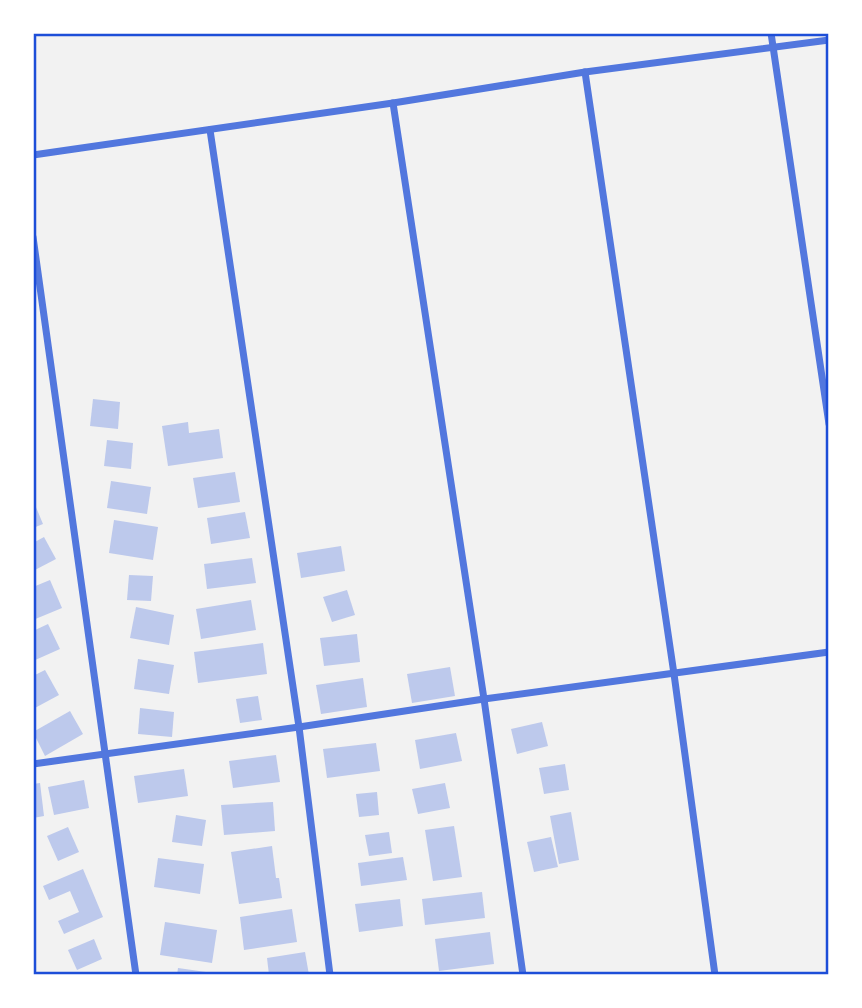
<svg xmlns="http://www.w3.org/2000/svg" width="862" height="1008" font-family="'IBM Plex Sans',sans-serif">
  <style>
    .building { fill: #bdc9ec }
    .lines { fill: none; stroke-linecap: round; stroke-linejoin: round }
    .minor { stroke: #5277de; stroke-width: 7 }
    .neatline { fill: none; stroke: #1d4ed8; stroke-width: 2.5 }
  </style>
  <rect width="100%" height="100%" fill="#f2f2f2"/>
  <g class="building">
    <polygon points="93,399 120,402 118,429 90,426"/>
    <polygon points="188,422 189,433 219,429 223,458 168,466 162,426"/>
    <polygon points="107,440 133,443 131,469 104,466"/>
    <polygon points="235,472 240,502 198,508 193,478"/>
    <polygon points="111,481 151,487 147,514 107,508"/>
    <polygon points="33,500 43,524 33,528"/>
    <polygon points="245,512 250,538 211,544 207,518"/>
    <polygon points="114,520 158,527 153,560 109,553"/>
    <polygon points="44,537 56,559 33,571 33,543"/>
    <polygon points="341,546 345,571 301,578 297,553"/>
    <polygon points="252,558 256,583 207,589 204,564"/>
    <polygon points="129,575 153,576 151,601 127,600"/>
    <polygon points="50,580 62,608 33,620 33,587"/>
    <polygon points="347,590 355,615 332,622 323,597"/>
    <polygon points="251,600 256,630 201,639 196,609"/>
    <polygon points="136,607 174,615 169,645 130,638"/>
    <polygon points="48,624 60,649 33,661 33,631"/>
    <polygon points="357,634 360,662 324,666 320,638"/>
    <polygon points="263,643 267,674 198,683 194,652"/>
    <polygon points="138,659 174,665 169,694 134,689"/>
    <polygon points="450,667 455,696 412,703 407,674"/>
    <polygon points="45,670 59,695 33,709 33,676"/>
    <polygon points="363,678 367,707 321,714 316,685"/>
    <polygon points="258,696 262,720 240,723 236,699"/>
    <polygon points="140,708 174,712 172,737 138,734"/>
    <polygon points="70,711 83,734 45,756 33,732"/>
    <polygon points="542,722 548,746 517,754 511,729"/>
    <polygon points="456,733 462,761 420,769 415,740"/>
    <polygon points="376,743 380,771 327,778 323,749"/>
    <polygon points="276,755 280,782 233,788 229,761"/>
    <polygon points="565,764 569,790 544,794 539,768"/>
    <polygon points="184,769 188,796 138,803 134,776"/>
    <polygon points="84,780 89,808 54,815 48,787"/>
    <polygon points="40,783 44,816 33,818 33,784"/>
    <polygon points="445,783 450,808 418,814 412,789"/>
    <polygon points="377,792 379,815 359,817 356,794"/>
    <polygon points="273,802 275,831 224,835 221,805"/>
    <polygon points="571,812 579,860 559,864 550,816"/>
    <polygon points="176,815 206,820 202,846 172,842"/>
    <polygon points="454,826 462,877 433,881 425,830"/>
    <polygon points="68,827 79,852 58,861 47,836"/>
    <polygon points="389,832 392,853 369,856 365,835"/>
    <polygon points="551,837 558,867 534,872 527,842"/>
    <polygon points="272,846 276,878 279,878 282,898 239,904 231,852"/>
    <polygon points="403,857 407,880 361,886 358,863"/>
    <polygon points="158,858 204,864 200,894 154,887"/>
    <polygon points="83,869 103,917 64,934 58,921 79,912 70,891 49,900 43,886"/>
    <polygon points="482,892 485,918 425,925 422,899"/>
    <polygon points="400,899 403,926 359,932 355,904"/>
    <polygon points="292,909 297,942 244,950 240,917"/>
    <polygon points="165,922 217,930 212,963 160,955"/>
    <polygon points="490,932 494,964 439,971 435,939"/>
    <polygon points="94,939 102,959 77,970 68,950"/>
    <polygon points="305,952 309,975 269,975 267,958"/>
    <polygon points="178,968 213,973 213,975 177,975"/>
  </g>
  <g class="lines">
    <g class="minor">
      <polyline points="771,33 829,424"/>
      <polyline points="585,72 674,674 715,975"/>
      <polyline points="393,103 484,699 523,975"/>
      <polyline points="210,130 299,727 330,975"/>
      <polyline points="33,155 393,103 585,72 829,40"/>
      <polyline points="33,237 136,975"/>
      <polyline points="33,764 299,727 484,699 829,652"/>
    </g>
  </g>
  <rect width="862" height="1008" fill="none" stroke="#ffffff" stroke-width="70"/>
  <rect x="35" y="35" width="792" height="938" class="neatline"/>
</svg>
